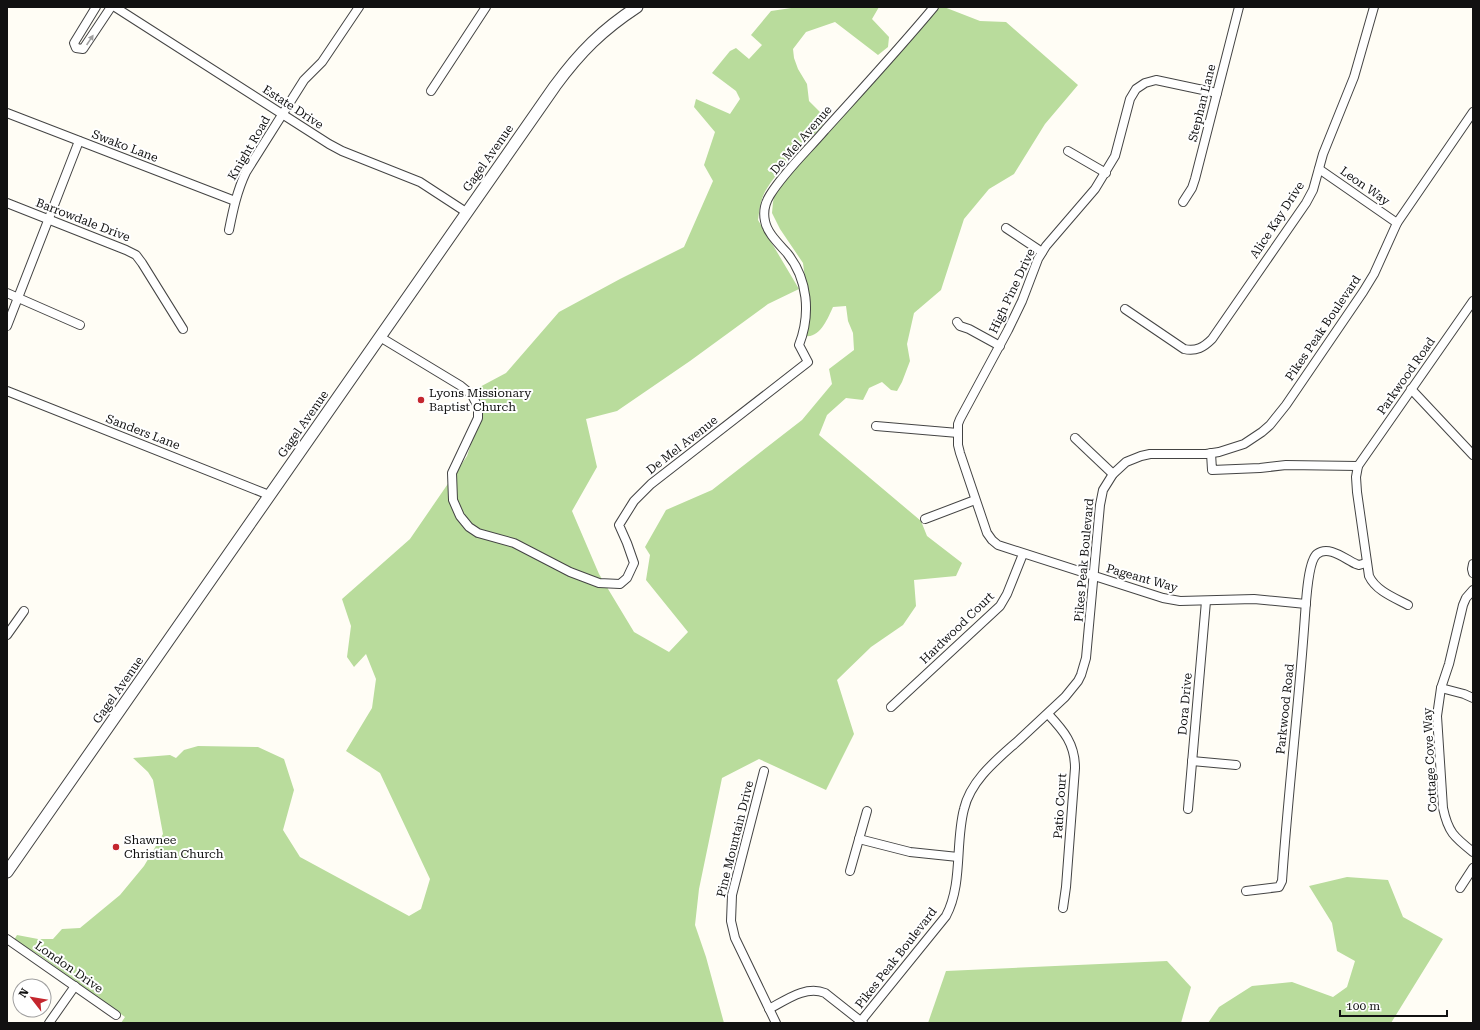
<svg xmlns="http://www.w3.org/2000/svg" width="1480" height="1030" font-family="'Roboto Serif',serif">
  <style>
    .forest { fill: #b9dc9c }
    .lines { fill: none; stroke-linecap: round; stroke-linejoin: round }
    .minor-casing { stroke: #444; stroke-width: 10 }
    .tertiary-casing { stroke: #444; stroke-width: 13 }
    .minor { stroke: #fff; stroke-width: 8 }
    .tertiary { stroke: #fff; stroke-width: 11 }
    .oneway { fill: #a0a0a0 }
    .poi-dot { fill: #c4262e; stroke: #fff; stroke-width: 1.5 }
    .labels { text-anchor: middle; stroke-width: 4; stroke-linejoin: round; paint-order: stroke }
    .street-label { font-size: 12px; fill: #111; stroke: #fff }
    .poi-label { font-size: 12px; fill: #111; stroke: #fff; text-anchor: start }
  </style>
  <rect width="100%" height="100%" fill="#fffdf5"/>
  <g class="forest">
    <path d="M 798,7 L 879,7 L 872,19 L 889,37 L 888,47 L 878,55 L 835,22 L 806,32 L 793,49 L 794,58 L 798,69 L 807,84 L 809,101 L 821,113 L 823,125 C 806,144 773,173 763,196 C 760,204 759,212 758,220 L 799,289 L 768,304 L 690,361 L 617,411 L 586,419 L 597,467 L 572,511 L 599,574 L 634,632 L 669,652 L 688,632 L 646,580 L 650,555 L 645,547 L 666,510 L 712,490 L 802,420 L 832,384 L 829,369 L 854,350 L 853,333 L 848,321 L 846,306 L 833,307 C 828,318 820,338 806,336 L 809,311 L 803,263 L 780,229 L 772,213 L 773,202 L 776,190 L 791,172 L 940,7 L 944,7 L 980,21 L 1006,22 L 1078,85 L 1045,124 L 1014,174 L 989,189 L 964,219 L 941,290 L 914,313 L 907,344 L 910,361 L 902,382 L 897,391 L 891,390 L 882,382 L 869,388 L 863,400 L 846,398 L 827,415 L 819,435 L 921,521 L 927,536 L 962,563 L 956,576 L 914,580 L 916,606 L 903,625 L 871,647 L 837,680 L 854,734 L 826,790 L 759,759 L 722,778 L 699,889 L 695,925 L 706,957 L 724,1023 L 121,1023 L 125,1017 L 39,955 L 14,940 L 17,935 L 38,939 L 53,939 L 62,929 L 80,928 L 120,895 L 144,866 L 163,834 L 153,780 L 148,772 L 133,758 L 170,755 L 176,758 L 184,750 L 198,746 L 258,747 L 284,759 L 294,790 L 283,830 L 300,857 L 409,916 L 421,909 L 430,879 L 380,773 L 346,751 L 372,708 L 376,679 L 366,654 L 354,667 L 347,657 L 351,626 L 342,599 L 410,539 L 467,456 L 483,406 L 476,389 L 506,373 L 559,312 L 620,279 L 684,247 L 713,181 L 704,165 L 715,132 L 694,107 L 696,99 L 730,114 L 740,99 L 736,91 L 712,73 L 730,51 L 736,48 L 749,59 L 762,45 L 751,35 L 771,11 Z"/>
    <polygon points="1347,877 1388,880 1403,917 1443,939 1391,1023 1208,1023 1219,1007 1252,986 1292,982 1333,997 1347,987 1355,961 1337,951 1332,923 1309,886"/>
    <polygon points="1167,961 1191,987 1181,1023 928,1023 946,971"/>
  </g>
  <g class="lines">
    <defs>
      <g id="minor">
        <polyline points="96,7 74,43 76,48 83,49 111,7"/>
        <polyline points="115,7 329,144 342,151 420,182 466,212"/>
        <polyline points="431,91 486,7"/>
        <polyline points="1217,93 1156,80 1145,83 1136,89 1130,99 1115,156 1095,189 1046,246 1038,259 1022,301 1008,330 960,419 958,424 958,445 960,453 987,533 992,540 998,545 1163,598 1180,601 1254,599 1306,604"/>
        <polyline points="7,113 235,201"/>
        <polyline points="1068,151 1106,173"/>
        <polyline points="1319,169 1397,223"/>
        <polyline points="1183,202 1192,188 1195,179 1239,7"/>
        <polyline points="7,203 126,250 136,255 142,263 183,329"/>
        <polyline points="1006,228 1042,252"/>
        <path d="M 229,230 C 233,210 237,191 246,172 L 304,80 L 322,62 L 359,7"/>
        <polyline points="7,293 80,325"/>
        <path d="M 1125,309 L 1184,349 C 1196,352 1204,347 1212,339 L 1306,203 L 1313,190 L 1323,154 L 1354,77 L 1374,7"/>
        <polyline points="957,322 960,326 969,329 1000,346"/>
        <polyline points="7,326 79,141"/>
        <path d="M 380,337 L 461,386 L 472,395 L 478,407 L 478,418 L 452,473 L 453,500 L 460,516 L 469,527 L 478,533 L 514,543 L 570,572 L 599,583 L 620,584 L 627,578 L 634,563 L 627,543 L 619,525 L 634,501 L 651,484 L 808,362 L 799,345 C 811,314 808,279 787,253 C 779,244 767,233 765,221 C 763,212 765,203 770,195 C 785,171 807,151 825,130 C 862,89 899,49 934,7"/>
        <polyline points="1411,389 1473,455"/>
        <polyline points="7,391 269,495"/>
        <polyline points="876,426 958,433"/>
        <polyline points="1075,438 1113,474"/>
        <polyline points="1211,453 1212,470 1260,468 1286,465 1358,466"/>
        <polyline points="925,519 975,500"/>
        <polyline points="1473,564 1472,569 1473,573"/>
        <path d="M 1473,590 L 1466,598 L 1463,605 L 1449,664 L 1441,688 L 1437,716 L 1443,808 C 1448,832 1454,837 1473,852"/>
        <path d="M 1408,605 C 1395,598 1376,591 1369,576 L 1357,492 L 1356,477 L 1358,466 L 1473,301"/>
        <polyline points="7,635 24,611"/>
        <polyline points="1441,688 1464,694 1473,698"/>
        <polyline points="891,707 1000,606 1007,594 1023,554"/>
        <path d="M 1048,714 C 1064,731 1075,744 1075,768 L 1066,887 L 1063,908"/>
        <polyline points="1192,761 1236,765"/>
        <polyline points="764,771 732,895 731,921 735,938 776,1023"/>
        <polyline points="1188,809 1206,601"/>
        <polyline points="859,839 910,852 958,857"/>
        <polyline points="850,871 867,811"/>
        <polyline points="1460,888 1473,868"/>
        <path d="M 1246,891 L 1279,887 L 1282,881 C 1288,792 1299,704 1305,615 C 1306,602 1308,561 1317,554 C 1329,545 1345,559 1356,564 L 1359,565 L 1366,563"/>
        <polyline points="7,939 116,1015"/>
        <path d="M 769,1009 C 786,1000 806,985 825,993 L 863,1023"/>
        <path d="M 861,1021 L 946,916 C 963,884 955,843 964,809 C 971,779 999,758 1020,739 C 1035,725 1050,711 1065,697 L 1078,681 L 1081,675 L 1086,658 L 1100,505 L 1103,490 L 1113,474 L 1126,462 L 1141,456 L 1150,454 L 1206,454 L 1219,452 L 1244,444 L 1262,432 L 1270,425 L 1286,405 L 1363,292 L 1374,274 L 1397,223 L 1473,112"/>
        <polyline points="49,1023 75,986"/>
      </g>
      <path id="tertiary" d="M 7,872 L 555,86 C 580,52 602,30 637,7"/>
    </defs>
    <use href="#minor" class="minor-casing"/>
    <use href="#tertiary" class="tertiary-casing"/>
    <use href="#minor" class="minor"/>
    <use href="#tertiary" class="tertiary"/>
  </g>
  <defs><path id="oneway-solid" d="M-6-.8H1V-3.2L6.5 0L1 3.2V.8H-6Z"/></defs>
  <use class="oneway" href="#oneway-solid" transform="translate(90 40) rotate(-56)"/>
  <g class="poi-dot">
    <circle cx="421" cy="400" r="4"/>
    <circle cx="116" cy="847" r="4"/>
  </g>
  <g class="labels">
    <g class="street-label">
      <text transform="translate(1202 103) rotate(-76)" y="4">Stephan Lane</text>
      <text transform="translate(293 107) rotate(33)" y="4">Estate Drive</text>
      <text transform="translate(801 140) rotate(-49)" y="4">De Mel Avenue</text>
      <text transform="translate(125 146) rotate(21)" y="4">Swako Lane</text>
      <text transform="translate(249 148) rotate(-60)" y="4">Knight Road</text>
      <text transform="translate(488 158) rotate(-55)" y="4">Gagel Avenue</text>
      <text transform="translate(1365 186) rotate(35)" y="4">Leon Way</text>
      <text transform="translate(83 220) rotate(21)" y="4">Barrowdale Drive</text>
      <text transform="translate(1277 220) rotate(-57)" y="4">Alice Kay Drive</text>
      <text transform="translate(1012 291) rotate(-65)" y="4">High Pine Drive</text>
      <text transform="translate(1323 328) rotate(-56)" y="4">Pikes Peak Boulevard</text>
      <text transform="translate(1406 376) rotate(-55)" y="4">Parkwood Road</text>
      <text transform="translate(303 424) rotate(-55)" y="4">Gagel Avenue</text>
      <text transform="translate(143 432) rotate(21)" y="4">Sanders Lane</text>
      <text transform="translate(682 445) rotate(-38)" y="4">De Mel Avenue</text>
      <text transform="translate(1084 560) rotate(-85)" y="4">Pikes Peak Boulevard</text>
      <text transform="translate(1142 578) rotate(16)" y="4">Pageant Way</text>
      <text transform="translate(957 628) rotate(-44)" y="4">Hardwood Court</text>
      <text transform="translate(118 690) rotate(-55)" y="4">Gagel Avenue</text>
      <text transform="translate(1185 704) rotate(-85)" y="4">Dora Drive</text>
      <text transform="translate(1285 709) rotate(-84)" y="4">Parkwood Road</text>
      <text transform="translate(1430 760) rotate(-93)" y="4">Cottage Cove Way</text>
      <text transform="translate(1060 806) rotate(-86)" y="4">Patio Court</text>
      <text transform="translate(735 839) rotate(-76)" y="4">Pine Mountain Drive</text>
      <text transform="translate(896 958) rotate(-52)" y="4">Pikes Peak Boulevard</text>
      <text transform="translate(69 967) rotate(35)" y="4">London Drive</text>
    </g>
    <g class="poi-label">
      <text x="429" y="397">Lyons Missionary<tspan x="429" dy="14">Baptist Church</tspan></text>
      <text x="124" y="844">Shawnee<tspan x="124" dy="14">Christian Church</tspan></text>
    </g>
  </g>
  <rect width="1480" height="1030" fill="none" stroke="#111111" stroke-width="16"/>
  <g transform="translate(32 998) rotate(301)"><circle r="19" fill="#ffffff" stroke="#a0a0a0"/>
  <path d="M0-3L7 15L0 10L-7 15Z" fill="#c4262e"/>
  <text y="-6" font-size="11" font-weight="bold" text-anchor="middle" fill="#111111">N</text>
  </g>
  <path d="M1340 1010v6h107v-6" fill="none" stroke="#111111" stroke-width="2"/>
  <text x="1346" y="1010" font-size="12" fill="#111111" stroke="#ffffff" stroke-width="3" paint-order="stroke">100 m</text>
</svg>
